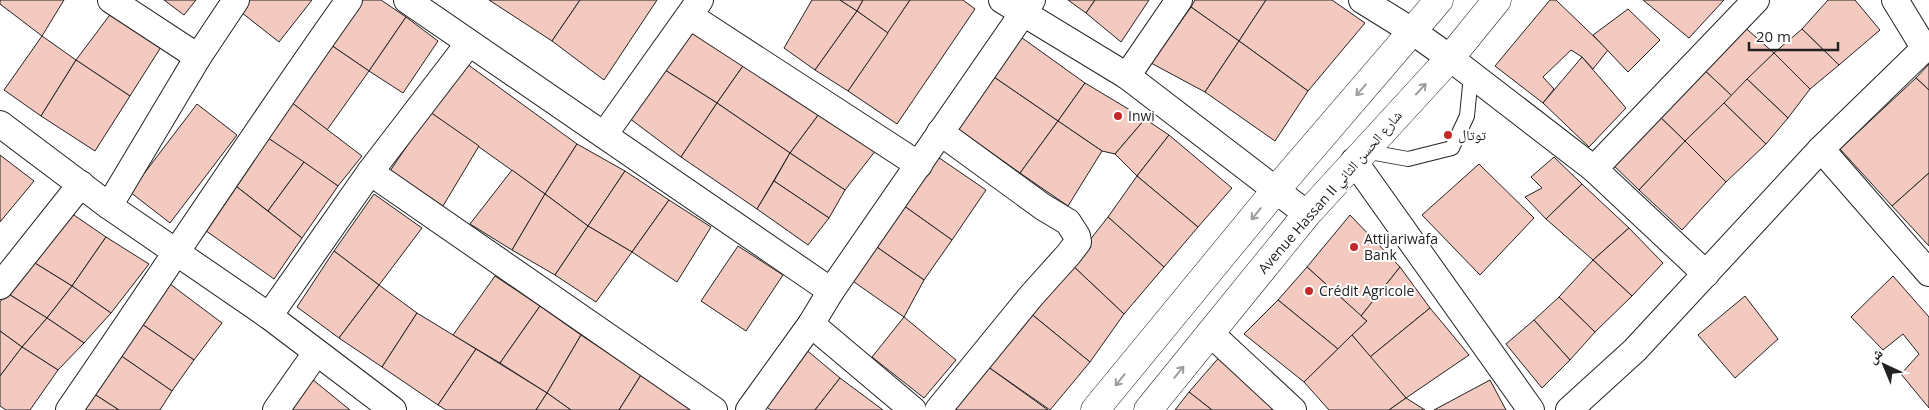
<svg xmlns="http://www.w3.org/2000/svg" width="1929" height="410" font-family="'Open Sans','Noto Naskh Arabic',sans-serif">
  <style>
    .building { fill: #f3c9c0; stroke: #222 }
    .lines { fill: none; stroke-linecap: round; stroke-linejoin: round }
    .service-casing { stroke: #222; stroke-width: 16 }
    .minor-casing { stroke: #222; stroke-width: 28 }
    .primary-casing { stroke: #222; stroke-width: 29 }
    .service { stroke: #fff; stroke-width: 14 }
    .minor { stroke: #fff; stroke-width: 26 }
    .primary { stroke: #fff; stroke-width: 28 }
    .oneway { stroke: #9c9c9c }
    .poi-dot { fill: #c62828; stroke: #fff; stroke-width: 2 }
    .labels { text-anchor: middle; stroke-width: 4; stroke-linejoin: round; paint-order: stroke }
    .poi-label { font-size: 14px; fill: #222; stroke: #fff; text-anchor: start }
    .street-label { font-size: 14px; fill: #222; stroke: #fff }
  </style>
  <rect width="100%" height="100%" fill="#fff"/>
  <g class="building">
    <polygon points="0,0 64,0 42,36 0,4"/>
    <polygon points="164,0 196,0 184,15"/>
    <polygon points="244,0 312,0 279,42 237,9"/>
    <polygon points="358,0 381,0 406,17 369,71 328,43"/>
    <polygon points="489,0 580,0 552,41"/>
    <polygon points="580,0 657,0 604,80 552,41"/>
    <polygon points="812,0 840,0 857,11 815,70 784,48"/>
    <polygon points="840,0 863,0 857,11"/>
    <polygon points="863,0 910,0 888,33 857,11"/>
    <polygon points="910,0 963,0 975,9 897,124 848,91"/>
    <polygon points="1068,0 1095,0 1086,13"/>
    <polygon points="1095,0 1149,0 1121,42 1086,13"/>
    <polygon points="1195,0 1266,0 1239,41 1191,7"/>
    <polygon points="1266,0 1332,0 1365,23 1308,91 1239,41"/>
    <polygon points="1550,0 1556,0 1608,50 1593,69 1582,57 1571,50 1543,77 1554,89 1543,103 1495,66"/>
    <polygon points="1643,0 1724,0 1689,38"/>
    <polygon points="1828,0 1855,0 1880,30 1839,65 1802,29"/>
    <polygon points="1191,7 1239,41 1205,92 1151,63"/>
    <polygon points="1628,9 1660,40 1628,72 1593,35"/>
    <polygon points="857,11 888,33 848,91 815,70"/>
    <polygon points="112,12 161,47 130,96 76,60"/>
    <polygon points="406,17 438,41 403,93 369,71"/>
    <polygon points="1741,24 1774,53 1732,96 1700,66"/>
    <polygon points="694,28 745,63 717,103 665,70"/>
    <polygon points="1802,29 1839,65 1810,89 1774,53"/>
    <polygon points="1018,35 1085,83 1058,121 991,75"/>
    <polygon points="42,36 76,60 41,116 4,90"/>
    <polygon points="1239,41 1308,91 1275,141 1205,92"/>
    <polygon points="328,43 369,71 327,130 287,99"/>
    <polygon points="1774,53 1810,89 1788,118 1747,79"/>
    <polygon points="1582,57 1626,108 1589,147 1543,103"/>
    <polygon points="76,60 130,96 95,151 41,116"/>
    <polygon points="745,63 819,114 790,153 717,103"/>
    <polygon points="467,64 577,144 545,194 430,112"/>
    <polygon points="1929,64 1929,90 1916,78"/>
    <polygon points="1700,66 1732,96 1685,141 1657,114"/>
    <polygon points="665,70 717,103 681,157 629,118"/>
    <polygon points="991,75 1058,121 1020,173 954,126"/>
    <polygon points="1916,78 1929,90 1929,173 1892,206 1840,149"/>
    <polygon points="1747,79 1788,118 1766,144 1724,103"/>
    <polygon points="1085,83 1145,119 1115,154 1102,151 1058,121"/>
    <polygon points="287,99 362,156 338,186 262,134"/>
    <polygon points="717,103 790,153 757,209 681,157"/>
    <polygon points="1724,103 1766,144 1726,182 1685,141"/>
    <polygon points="197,104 237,135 170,223 130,192"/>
    <polygon points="430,112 479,146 443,206 390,171"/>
    <polygon points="819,114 876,150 845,190 790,153"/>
    <polygon points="1657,114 1685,141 1639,190 1609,161"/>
    <polygon points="1145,119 1169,135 1137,176 1115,154"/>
    <polygon points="1058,121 1102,151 1068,206 1020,173"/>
    <polygon points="262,134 304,162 268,211 232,183"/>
    <polygon points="1169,135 1232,188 1198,227 1137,176"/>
    <polygon points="1685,141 1726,182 1682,230 1639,190"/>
    <polygon points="577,144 625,171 588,226 545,194"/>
    <polygon points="790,153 845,190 829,218 774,181"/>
    <polygon points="0,155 34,181 0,222"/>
    <polygon points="935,155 986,190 952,240 900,203"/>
    <polygon points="1554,157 1582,184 1546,219 1525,197 1542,188 1531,177"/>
    <polygon points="304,162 338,186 302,238 268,211"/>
    <polygon points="1479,164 1534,218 1480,275 1422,215"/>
    <polygon points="512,170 545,194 512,250 470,224"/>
    <polygon points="625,171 669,200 632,252 588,226"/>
    <polygon points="1929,173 1929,246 1892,206"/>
    <polygon points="1137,176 1198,227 1164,267 1108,217"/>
    <polygon points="774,181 829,218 808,245 757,209"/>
    <polygon points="232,183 302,238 274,279 202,228"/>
    <polygon points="1582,184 1629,228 1593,260 1546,219"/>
    <polygon points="374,194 422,228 379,285 334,251"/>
    <polygon points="545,194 588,226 555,275 512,250"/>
    <polygon points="669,200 711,227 677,282 632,252"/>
    <polygon points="900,203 952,240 924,280 871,243"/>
    <polygon points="68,211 106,237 72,286 30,260"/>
    <polygon points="1350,215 1400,267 1361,316 1307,267"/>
    <polygon points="1108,217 1164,267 1124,314 1071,264"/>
    <polygon points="588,226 632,252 596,302 555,275"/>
    <polygon points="1629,228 1663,263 1632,296 1593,260"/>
    <polygon points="106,237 149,264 111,313 72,286"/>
    <polygon points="871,243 924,280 904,317 847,277"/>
    <polygon points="738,246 783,275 746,331 701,301"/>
    <polygon points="334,251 379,285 339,338 297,307"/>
    <polygon points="30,260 72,286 47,318 7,293"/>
    <polygon points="1593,260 1632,296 1595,332 1559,297"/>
    <polygon points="1071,264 1124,314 1090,362 1029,312"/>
    <polygon points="1307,267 1367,321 1338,349 1278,300"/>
    <polygon points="1400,267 1430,308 1370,357 1352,335 1367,321 1361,316"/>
    <polygon points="495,276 540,306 500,363 453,335"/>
    <polygon points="1893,276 1929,317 1929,408 1901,374 1919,354 1903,334 1883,350 1851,317"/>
    <polygon points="166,281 222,323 194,360 139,322"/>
    <polygon points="379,285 417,313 382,367 339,338"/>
    <polygon points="72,286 111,313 84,343 47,318"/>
    <polygon points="7,293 47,318 22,347 0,331 0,302"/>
    <polygon points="1745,296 1778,339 1735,378 1698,335"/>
    <polygon points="1559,297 1595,332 1570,360 1534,320"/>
    <polygon points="1278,300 1338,349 1304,382 1244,334"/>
    <polygon points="540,306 581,335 547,393 500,363"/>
    <polygon points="1430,308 1469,355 1406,398 1370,357"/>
    <polygon points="1029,312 1090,362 1050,410 984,364"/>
    <polygon points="417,313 476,349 438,405 382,367"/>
    <polygon points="904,317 956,360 924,398 872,357"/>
    <polygon points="47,318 84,343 58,370 22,347"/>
    <polygon points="1534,320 1570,360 1542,388 1506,344"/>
    <polygon points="139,322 194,360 172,391 117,353"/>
    <polygon points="0,331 22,347 0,376"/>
    <polygon points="581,335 641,375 619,410 571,410 547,393"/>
    <polygon points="1352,335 1406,398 1389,410 1329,410 1304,382"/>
    <polygon points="22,347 58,370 30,410 6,410 0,406 0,376"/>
    <polygon points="804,348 840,378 815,410 771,410 762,404"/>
    <polygon points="476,349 547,393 536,410 446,410 438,405"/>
    <polygon points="117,353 172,391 160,410 119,410 91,392"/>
    <polygon points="1222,354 1273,410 1212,410 1189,392"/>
    <polygon points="984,364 1048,410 948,410"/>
    <polygon points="307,375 350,410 282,410"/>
    <polygon points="641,375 694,410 619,410"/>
    <polygon points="840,378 883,410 815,410"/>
    <polygon points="1490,380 1506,410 1434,410"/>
    <polygon points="91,392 119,410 79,410"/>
    <polygon points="1189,392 1212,410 1175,410"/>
    <polygon points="547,393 571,410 536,410"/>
    <polygon points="1406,398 1425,410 1389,410"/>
  </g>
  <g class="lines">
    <defs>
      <polyline id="service" points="1364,151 1408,159 1452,148 1467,116 1471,75"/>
      <g id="minor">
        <polyline points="111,0 198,57"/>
        <polyline points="407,0 831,291"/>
        <polyline points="1002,0 1127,76 1307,214"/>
        <polyline points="1362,0 1412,31 1450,58 1594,169 1706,274"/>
        <polyline points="1895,0 1925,49"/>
        <polyline points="690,16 919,165"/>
        <polyline points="1127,76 1179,0"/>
        <polyline points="0,124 109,206 269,316 393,410"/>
        <polyline points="604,135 700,0"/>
        <polyline points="1821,149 1929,273"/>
        <polyline points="1354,161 1531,410"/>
        <polyline points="1594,169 1756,0"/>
        <polyline points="370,172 714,410"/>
        <polyline points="109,206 198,57 236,0"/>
        <polyline points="0,286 81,184"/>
        <polyline points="269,316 370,172 469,43"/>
        <polyline points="811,324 913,410"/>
        <polyline points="1210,333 1293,410"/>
        <path d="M 69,410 C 163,274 253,135 349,0"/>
        <polyline points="276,410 316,353"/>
        <polyline points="749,410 811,324 831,291 1032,0"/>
        <polyline points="938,410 1032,295 1068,255 1078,242 1077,236 1068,222 1043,207 940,132"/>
        <polyline points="1569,410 1635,350 1821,149 1929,44"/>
      </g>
      <g id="primary">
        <polyline points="1095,410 1275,191 1439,0"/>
        <polyline points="1148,410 1307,214 1450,58 1497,0"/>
      </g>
    </defs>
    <use href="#service" class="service-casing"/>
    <use href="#minor" class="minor-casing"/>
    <use href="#primary" class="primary-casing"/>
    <use href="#service" class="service"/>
    <use href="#minor" class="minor"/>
    <use href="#primary" class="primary"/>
  </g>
  <defs><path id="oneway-shaft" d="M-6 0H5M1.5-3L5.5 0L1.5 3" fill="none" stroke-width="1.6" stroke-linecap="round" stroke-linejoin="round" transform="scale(1.25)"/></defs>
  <g class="oneway">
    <use href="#oneway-shaft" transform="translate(1421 89) rotate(-47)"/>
    <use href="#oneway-shaft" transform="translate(1361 90) rotate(131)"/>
    <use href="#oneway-shaft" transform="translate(1256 214) rotate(129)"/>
    <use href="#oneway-shaft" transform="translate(1179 372) rotate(-51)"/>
    <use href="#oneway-shaft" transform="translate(1120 380) rotate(129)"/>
  </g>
  <g class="poi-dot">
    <circle cx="1118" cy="116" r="5"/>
    <circle cx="1448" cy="135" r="5"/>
    <circle cx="1354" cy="247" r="5"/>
    <circle cx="1309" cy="291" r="5"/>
  </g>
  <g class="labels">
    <g class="poi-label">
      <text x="1128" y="121">Inwi</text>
      <text x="1458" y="140">توتال</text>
      <text x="1364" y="244">Attijariwafa<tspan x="1364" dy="16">Bank</tspan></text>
      <text x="1319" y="296">Crédit Agricole</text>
    </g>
    <g class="street-label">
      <text transform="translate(1330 192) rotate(-49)" y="5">Avenue Hassan II شارع الحسن الثاني</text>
    </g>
  </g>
  <g transform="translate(1884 365) rotate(316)" stroke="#ffffff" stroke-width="4" paint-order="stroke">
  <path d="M0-4L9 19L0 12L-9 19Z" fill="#222222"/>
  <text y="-8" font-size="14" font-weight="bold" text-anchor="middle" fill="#222222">ش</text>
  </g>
  <path d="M1749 42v8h89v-8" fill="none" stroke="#222222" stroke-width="2.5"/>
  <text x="1756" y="42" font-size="15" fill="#222222" stroke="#ffffff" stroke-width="4" paint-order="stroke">20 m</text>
</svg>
